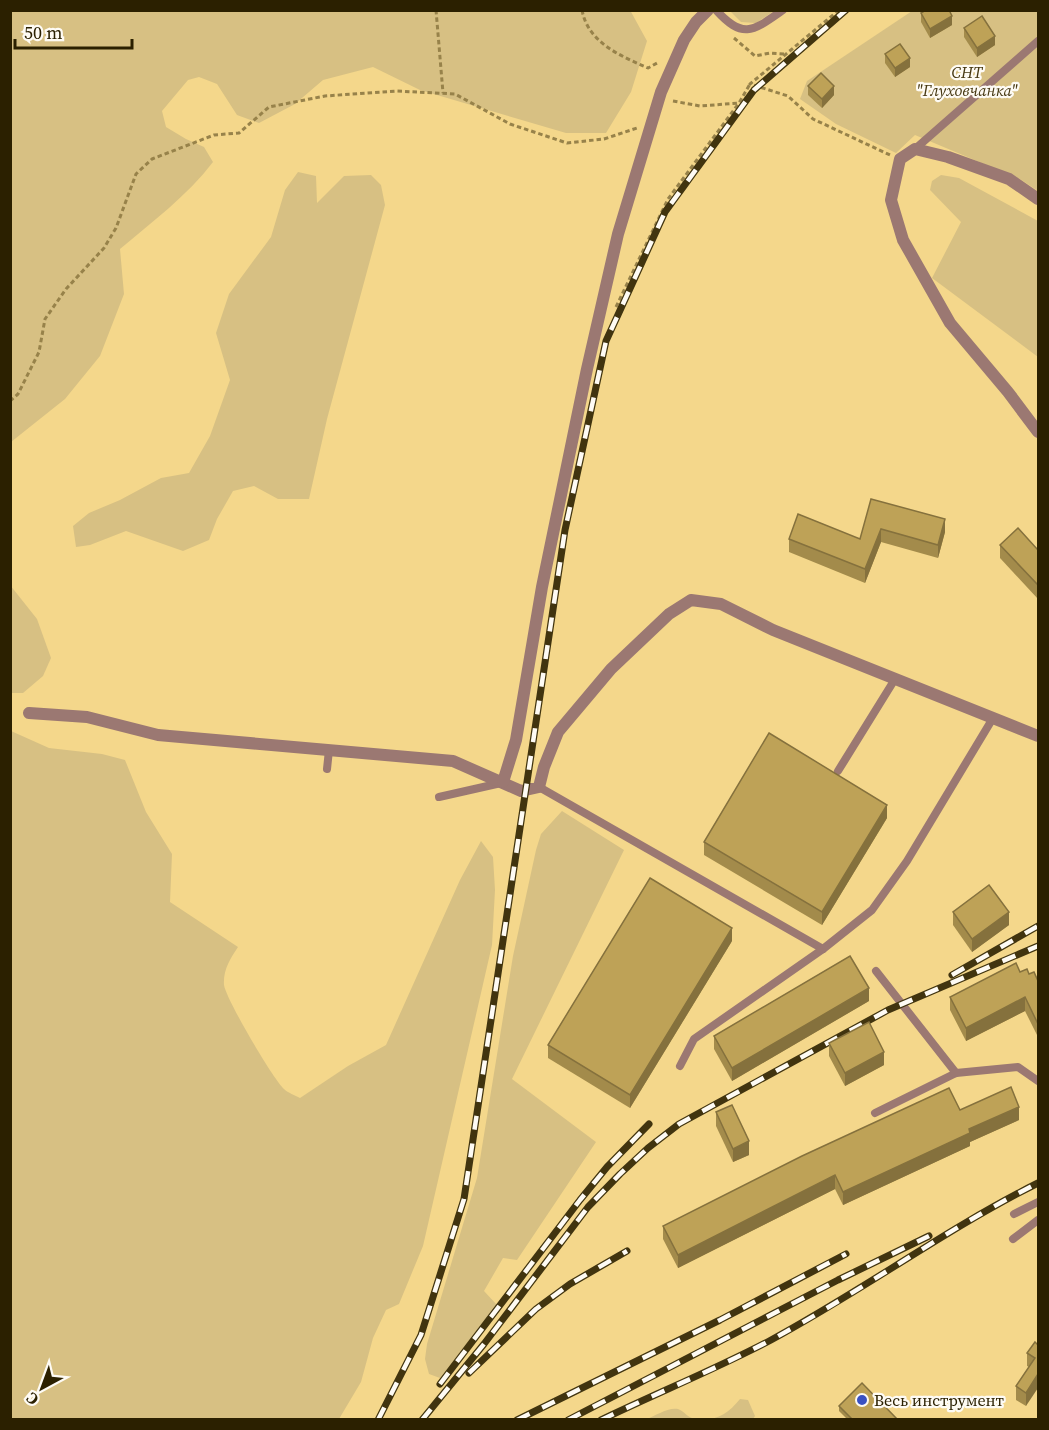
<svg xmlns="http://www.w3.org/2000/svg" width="1049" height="1430" font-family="'Source Serif 4',serif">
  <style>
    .green { fill: #d7c083 }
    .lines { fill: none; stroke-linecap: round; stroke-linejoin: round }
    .path { stroke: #97824a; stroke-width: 3; stroke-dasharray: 4.5 3; stroke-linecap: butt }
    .lane { stroke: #9b7872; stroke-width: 8 }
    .street { stroke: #9b7872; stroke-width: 12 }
    .rail-casing { stroke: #41340f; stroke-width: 7 }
    .rail { stroke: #fefbf4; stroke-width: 4.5; stroke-dasharray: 14; stroke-linecap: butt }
    .wall { fill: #a38b4b }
    .shaded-wall { fill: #85713d }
    .building { fill: #bea257; stroke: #85713d; stroke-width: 1.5 }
    .poi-dot { fill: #3951c3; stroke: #fefbf4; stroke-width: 2 }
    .labels { text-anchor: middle; stroke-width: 4.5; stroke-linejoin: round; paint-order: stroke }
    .park-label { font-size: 16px; font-style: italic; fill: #463812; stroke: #fefbf4 }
    .poi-label { font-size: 16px; fill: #2b2000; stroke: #fefbf4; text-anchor: start }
  </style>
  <rect width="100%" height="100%" fill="#f4d78b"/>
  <g class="green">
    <path d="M 11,10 L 630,10 L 647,41 L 631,92 L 606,133 L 566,133 L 420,90 L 373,67 L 323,80 L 295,104 L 259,123 L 237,115 L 217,84 L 199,77 L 188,80 L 162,111 L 166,127 L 186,139 L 204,147 L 213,162 C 187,196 152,222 120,249 L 124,294 L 100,356 L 65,399 L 11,442 Z"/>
    <polygon points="730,11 774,11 756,23 741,22"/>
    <polygon points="912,11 1038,11 1038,191 1020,179 915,135 896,153 836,124 800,99 807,81"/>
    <polygon points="298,172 316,176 317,203 344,176 371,175 381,185 385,205 327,419 309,499 278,499 254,486 233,491 217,519 209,540 183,551 126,531 90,545 76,547 73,526 89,513 120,500 161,478 189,473 210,436 230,380 216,333 229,294 271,237 285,190"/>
    <polygon points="941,175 959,178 1038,221 1038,357 932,278 961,222 930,190 932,181"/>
    <polygon points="10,585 37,619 51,658 43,676 23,693 11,693"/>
    <path d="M 11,731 L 49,748 L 102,754 L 125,760 L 146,812 L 172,854 L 170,902 L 238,947 C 230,959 223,970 224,985 C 226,999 273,1079 284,1089 C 288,1093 295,1095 300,1098 L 348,1066 L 386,1045 L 460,880 L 481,841 L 493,857 L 495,890 L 492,945 L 423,1246 L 399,1304 L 386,1310 L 373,1338 L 361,1382 L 339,1419 L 11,1419 Z"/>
    <polygon points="562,811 624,850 512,1079 596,1142 517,1260 503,1258 484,1291 497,1305 440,1378 429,1374 425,1359 427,1344 477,1178 513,956 536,850 541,834"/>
    <path d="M 740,1399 L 748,1400 L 755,1416 L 753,1419 L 647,1419 C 655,1416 668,1407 678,1409 C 684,1411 688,1418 695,1419 C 715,1422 728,1414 740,1399 Z"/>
  </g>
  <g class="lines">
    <g class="path">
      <polyline points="436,10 443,93"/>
      <path d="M 582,10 C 588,43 621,56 648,68 L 659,62"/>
      <polyline points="839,10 750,84 788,96 813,119 890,155"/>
      <polyline points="734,38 755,56 770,53 785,54"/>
      <polyline points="673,101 700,106 739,103 750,84"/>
      <polyline points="616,307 668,199 739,103"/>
      <polyline points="10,401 18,394 39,352 45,319 66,289 104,248 116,228 136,174 152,159 214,135 239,133 269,107 325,96 397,91 455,94 510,124 567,143 604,139 637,128"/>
    </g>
    <g class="lane">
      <path d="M 716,10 C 743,40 753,31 783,10"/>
      <polyline points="915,149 1038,41"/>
      <polyline points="327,769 329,750"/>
      <polyline points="838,771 895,679"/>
      <polyline points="539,787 823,949"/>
      <polyline points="439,797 501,783"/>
      <polyline points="876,971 956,1073"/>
      <polyline points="680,1066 694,1039 823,949 872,910 907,861 993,718"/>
      <polyline points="875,1113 956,1073 1018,1067 1038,1081"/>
      <polyline points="1014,1214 1038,1202"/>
      <polyline points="1013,1239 1038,1220"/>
    </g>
    <g class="street">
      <polyline points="1038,199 1009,179 948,157 915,149 900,159 891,200 903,240 950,323 1008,392 1038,432"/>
      <polyline points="29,713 87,717 158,735 453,761 521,791 539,787 544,767 558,732 611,669 669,614 691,600 721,604 773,630 1038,736"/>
      <polyline points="503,782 516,740 542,587 587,369 618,234 661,92 684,40 696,22 708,10"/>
    </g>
    <defs>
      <g id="rail">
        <polyline points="952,975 1038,926"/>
        <polyline points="469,1373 536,1309 570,1284 627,1251"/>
        <polyline points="440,1384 580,1200 607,1167 649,1124"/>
        <polyline points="378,1420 421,1335 464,1199 565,530 606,341 665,212 754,90 846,10"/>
        <polyline points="422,1420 484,1344 588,1207 620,1174 648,1148 679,1124 888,1010 1038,946"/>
        <polyline points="517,1420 720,1320 846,1254"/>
        <polyline points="568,1420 838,1280 929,1236"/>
        <path d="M 601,1420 C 657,1393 716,1369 771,1340 C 862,1291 946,1229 1038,1183"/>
      </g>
    </defs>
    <use href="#rail" class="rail-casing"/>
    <use href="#rail" class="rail"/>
  </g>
  <g class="wall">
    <polygon points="921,13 952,25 930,38 921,22"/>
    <polygon points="964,28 995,45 977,57 964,37"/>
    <polygon points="885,54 910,67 895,77 885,63"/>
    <polygon points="808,86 834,95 822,108 808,95"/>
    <polygon points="871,499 945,532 938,558 881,542 865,583 789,552 789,539 860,539"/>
    <polygon points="1000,545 1038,550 1038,599 1000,558"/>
    <polygon points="887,818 822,925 704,855 704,842"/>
    <polygon points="953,912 1009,925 972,952 953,925"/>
    <polygon points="732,941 630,1108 548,1058 548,1045"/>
    <polygon points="1020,972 1029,974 1038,981 1038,1037 1025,1011 966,1041 950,1010 950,997"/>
    <polygon points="869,1001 732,1081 714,1049 714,1036"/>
    <polygon points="829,1043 884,1065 845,1086 829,1056"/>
    <polygon points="960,1110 1019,1120 970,1142 970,1146 843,1205 835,1189 678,1268 663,1239 663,1226"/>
    <polygon points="716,1112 749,1155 733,1162 716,1126"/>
    <polygon points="1038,1345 1026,1406 1016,1400 1016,1386 1029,1367 1027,1366 1027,1353"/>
    <polygon points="839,1406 897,1419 847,1419 839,1411"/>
  </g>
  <g class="shaded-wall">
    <polygon points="952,16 952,25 930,38 930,29"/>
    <polygon points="995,36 995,45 977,57 977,48"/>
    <polygon points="910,58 910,67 895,77 895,68"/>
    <polygon points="834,86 834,95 822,108 822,99"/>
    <polygon points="945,519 945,532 938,558 938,545"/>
    <polygon points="881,529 881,542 865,583 865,569"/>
    <polygon points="887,805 887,818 822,925 822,912"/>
    <polygon points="1009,912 1009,925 972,952 972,939"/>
    <polygon points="732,928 732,941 630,1108 630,1095"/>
    <polygon points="869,988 869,1001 732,1081 732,1068"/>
    <polygon points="1025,997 1025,1011 966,1041 966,1028"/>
    <polygon points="884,1052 884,1065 845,1086 845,1073"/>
    <polygon points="1019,1107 1019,1120 970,1142 970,1146 843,1205 843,1192 969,1129"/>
    <polygon points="749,1141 749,1155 733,1162 733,1149"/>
    <polygon points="835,1175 835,1189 678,1268 678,1255"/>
    <polygon points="1038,1374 1038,1388 1026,1406 1026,1393"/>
  </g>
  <g class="building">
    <polygon points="926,10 949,10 952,16 930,29 921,13"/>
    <polygon points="982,16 995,36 977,48 964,28"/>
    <polygon points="900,44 910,58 895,68 885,54"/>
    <polygon points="821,73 834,86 822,99 808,86"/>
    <polygon points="871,499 945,519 938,545 881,529 865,569 789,539 798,514 860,539"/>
    <polygon points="1018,528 1038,550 1038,585 1000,545"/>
    <polygon points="769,733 887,805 822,912 704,842"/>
    <polygon points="650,878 732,928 630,1095 548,1045"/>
    <polygon points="989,885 1009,912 972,939 953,912"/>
    <polygon points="850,956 869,988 732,1068 714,1036"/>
    <polygon points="1016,963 1020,972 1027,969 1029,974 1034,972 1038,981 1038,1024 1025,997 966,1028 950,997"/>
    <polygon points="869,1022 884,1052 845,1073 829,1043"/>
    <polygon points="1011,1087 1019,1107 969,1129 970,1133 843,1192 835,1175 678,1255 663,1226 802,1156 949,1088 960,1110"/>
    <polygon points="732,1105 749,1141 733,1149 716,1112"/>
    <polygon points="1035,1342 1038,1345 1038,1374 1026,1393 1016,1386 1035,1358 1027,1353"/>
    <polygon points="862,1383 897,1419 852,1419 839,1406"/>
  </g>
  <circle class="poi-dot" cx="862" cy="1400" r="6"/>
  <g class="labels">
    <g class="park-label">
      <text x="967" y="78">СНТ<tspan x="967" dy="18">"Глуховчанка"</tspan></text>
    </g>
    <g class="poi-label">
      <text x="874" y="1406">Весь инструмент</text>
    </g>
  </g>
  <rect width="1049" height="1430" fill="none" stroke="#2b2000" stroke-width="24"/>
  <g transform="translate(42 1388) rotate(221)" stroke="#fefbf4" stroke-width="4.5" paint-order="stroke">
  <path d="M0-4.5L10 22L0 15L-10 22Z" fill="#2b2000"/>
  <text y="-9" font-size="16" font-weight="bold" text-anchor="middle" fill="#2b2000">С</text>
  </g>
  <path d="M15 39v9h117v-9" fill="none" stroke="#2b2000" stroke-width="3"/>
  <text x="24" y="39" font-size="18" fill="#2b2000" stroke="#fefbf4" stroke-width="4.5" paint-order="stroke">50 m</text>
</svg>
